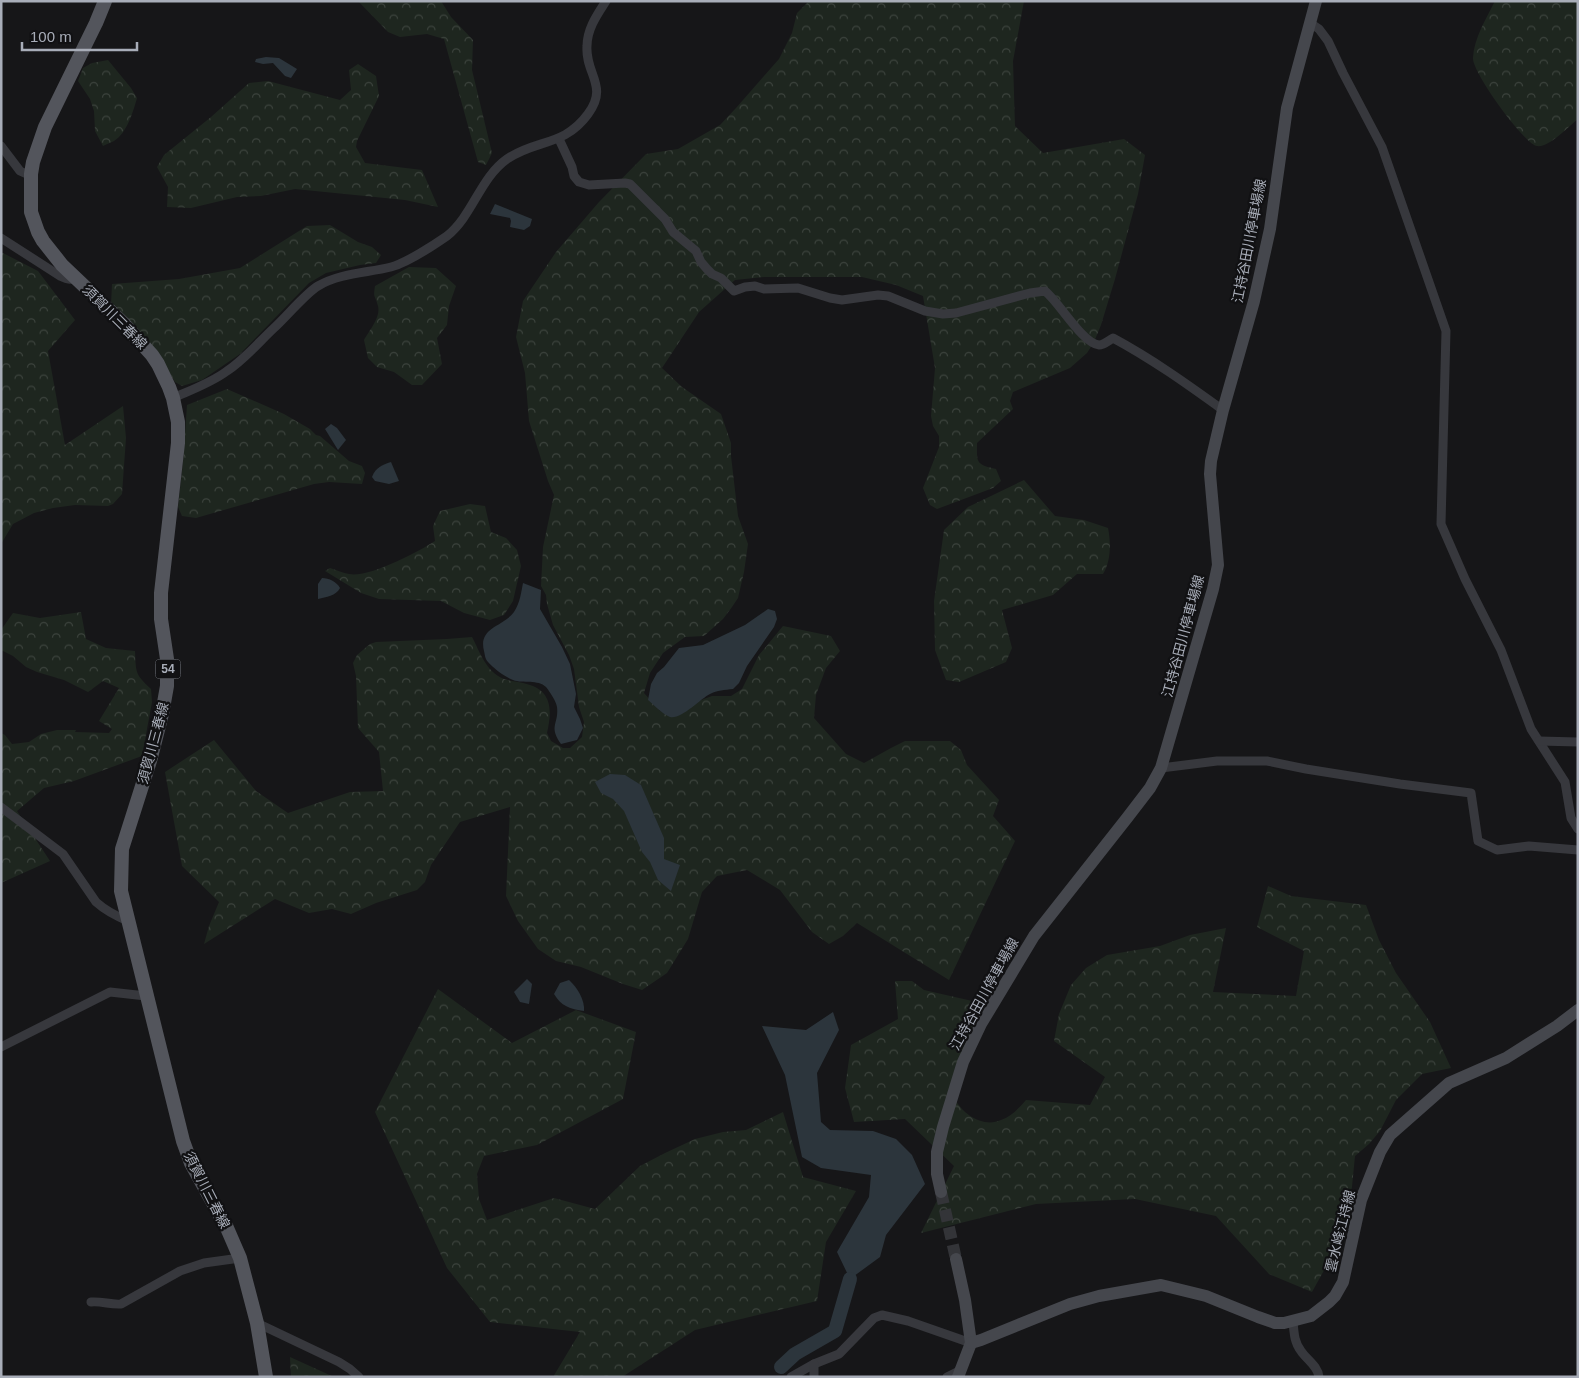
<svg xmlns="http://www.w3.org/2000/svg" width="1579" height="1378" font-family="Helvetica,'Noto Sans JP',sans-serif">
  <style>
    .forest { fill: url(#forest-crowns) }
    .water { fill: #2c353c }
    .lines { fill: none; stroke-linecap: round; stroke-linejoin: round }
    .river { stroke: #2c353c; stroke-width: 14 }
    .secondary-tunnel { stroke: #333438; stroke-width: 12; stroke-dasharray: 12 6; stroke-linecap: butt }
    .street { stroke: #37383d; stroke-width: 9 }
    .secondary { stroke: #45474d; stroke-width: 12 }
    .primary { stroke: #53555c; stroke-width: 14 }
    .labels { text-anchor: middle; stroke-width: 4.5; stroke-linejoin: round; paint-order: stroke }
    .shield { fill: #111113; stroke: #7b7e86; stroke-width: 1 }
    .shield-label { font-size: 12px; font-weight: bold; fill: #a8adb8 }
    .street-label { font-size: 14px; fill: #a8adb8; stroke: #111113 }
  </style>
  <defs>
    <pattern id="forest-crowns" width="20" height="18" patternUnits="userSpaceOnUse" patternTransform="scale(1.25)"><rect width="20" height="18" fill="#1e261f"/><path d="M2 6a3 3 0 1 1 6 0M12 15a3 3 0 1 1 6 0" fill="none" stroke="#3c433d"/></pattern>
  </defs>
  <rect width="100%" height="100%" fill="#161618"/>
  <g class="forest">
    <polygon points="358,1 441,1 451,17 473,40 472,70 492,153 486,165 478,162 444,39 427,34 400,37 388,32"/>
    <path d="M 809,1 L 1024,1 L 1013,61 L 1015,126 L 1043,153 L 1124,139 L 1145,155 L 1138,194 L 1115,279 L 1101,325 L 1094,342 L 1087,353 L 1070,368 L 1013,392 L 1010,401 L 1013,409 L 977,443 C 977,462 975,464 996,469 L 1001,481 L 993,488 L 937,509 L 930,505 L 923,488 L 939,447 L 939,436 L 933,426 L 931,416 L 935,368 L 923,296 L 896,285 L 862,277 L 764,277 L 735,280 L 699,312 L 662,368 L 682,387 L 721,414 L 731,443 L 731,456 L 738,516 L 748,544 L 744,572 L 738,598 L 732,607 L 723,619 L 704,636 L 685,637 L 663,653 L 650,673 L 644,693 L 660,711 L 675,713 L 693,703 L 712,696 L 731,696 L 742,689 L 759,655 L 783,626 L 831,636 L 840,651 L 826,668 L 816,695 L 814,718 L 846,754 L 864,763 L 891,748 L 905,741 L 950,741 L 961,750 L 967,765 L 999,800 L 993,816 L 1015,841 L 949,980 L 857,923 L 843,936 L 829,944 L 812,932 L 780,890 L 747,870 L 717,876 L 702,892 L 688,939 L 667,973 L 642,990 L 623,984 L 581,967 L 556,961 L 538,949 L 518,921 L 506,896 L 510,807 L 460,822 L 431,865 L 425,882 L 417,890 L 376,903 L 351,914 L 332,909 L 309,913 L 275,899 L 204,944 L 209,926 L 219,902 L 182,866 L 165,772 L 214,740 L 256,791 L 288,813 L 350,792 L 383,791 L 379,752 L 358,728 L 356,676 L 353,663 L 357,655 L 370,644 L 376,642 L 447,639 L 472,637 C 480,652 486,672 504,679 C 509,681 517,681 523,683 C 551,689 553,707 547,733 L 551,741 L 563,748 L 570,748 L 582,737 L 584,722 L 579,707 L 574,669 L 569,655 L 553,625 L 547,604 L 546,595 L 541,586 L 543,547 L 554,495 L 548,481 L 529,421 L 525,373 L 516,337 L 523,301 L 556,252 L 599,202 L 646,154 L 678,149 L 720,125 L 736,108 L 779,59 L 792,33 L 797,13 Z"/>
    <path d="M 1495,1 L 1578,1 L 1578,119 C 1569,126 1549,148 1537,146 C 1524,144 1472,72 1473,58 C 1474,38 1486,19 1495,1 Z"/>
    <path d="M 108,60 L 131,88 L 137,98 C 133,112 127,133 114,141 C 111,143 106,144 103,146 L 95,131 L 94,111 L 90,99 L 78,81 L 83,68 L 92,63 Z"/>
    <polygon points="358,64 376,76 379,96 357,141 356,147 365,163 422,170 438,207 405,200 295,189 261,196 237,197 191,208 167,207 168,187 157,167 164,155 211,117 249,83 268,81 340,100 351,90 349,70"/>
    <polygon points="330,225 358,242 372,247 381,255 376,263 360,265 326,273 309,283 240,354 202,380 182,386 175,382 163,362 111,305 112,284 179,279 240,268 307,226"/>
    <polygon points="1,252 38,271 75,320 48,351 65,445 123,406 126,438 122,494 113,504 108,506 75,505 53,508 34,513 13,524 1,544"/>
    <path d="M 409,267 L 436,268 L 456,286 L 449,306 L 447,325 L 437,338 L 442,364 L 422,385 L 412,385 L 394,372 L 377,367 L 368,358 L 364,340 C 369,331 381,317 378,306 C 375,294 373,299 375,286 Z"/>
    <polygon points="227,389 284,414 310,429 316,435 320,436 349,461 362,466 365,473 362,484 329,482 314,484 196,518 182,516 178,507 183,462 187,405"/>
    <path d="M 1024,480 L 1055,516 L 1084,520 L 1108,528 C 1111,543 1111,561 1103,574 L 1077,574 L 1053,595 L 1002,610 L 1012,648 L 1006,662 L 959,682 L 946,680 L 935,650 L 934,601 L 944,530 L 968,507 Z"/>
    <path d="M 470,504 L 485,506 L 491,532 L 506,538 L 517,550 L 521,566 L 513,601 L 504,615 L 490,620 L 464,613 L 441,601 L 379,599 L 361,593 L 325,571 L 330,568 C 337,570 343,573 349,574 C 369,578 418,552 435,541 L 433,526 L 440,511 Z"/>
    <path d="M 81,612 L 86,639 L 106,648 L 135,651 C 136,673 135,674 151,689 L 152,702 L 142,756 L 74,781 L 44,788 L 17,811 L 50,861 L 1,883 L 1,733 L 5,735 L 12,744 L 29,742 L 41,734 L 57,730 L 76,730 L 75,732 L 109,733 L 112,729 L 99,721 L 119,688 L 103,681 L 88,692 L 64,680 L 37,672 L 26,667 L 13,656 L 1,650 L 1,630 L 13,613 L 40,618 Z"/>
    <path d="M 1268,886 L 1291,896 L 1366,905 L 1379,940 L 1396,973 L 1430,1022 L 1451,1068 L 1422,1074 L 1396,1100 L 1380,1131 L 1369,1144 L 1355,1156 L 1348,1227 L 1312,1292 L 1269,1274 L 1216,1216 L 1135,1199 L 1036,1204 L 921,1233 L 954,1166 L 905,1119 L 854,1122 L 845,1088 L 851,1045 L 898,1019 L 895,981 L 912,981 L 924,990 L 981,1003 L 951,1088 C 952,1091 953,1096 955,1099 C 963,1115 984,1128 1001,1120 C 1012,1116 1019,1108 1026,1100 L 1090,1105 L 1105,1077 L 1054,1041 L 1059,1014 L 1071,985 L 1086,968 L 1107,955 L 1160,946 L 1190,935 L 1226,928 L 1213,992 L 1296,996 L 1304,951 L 1257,927 Z"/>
    <polygon points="438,989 512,1043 576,1010 636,1032 623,1099 537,1145 484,1156 477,1174 479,1199 487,1220 554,1198 595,1209 640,1166 665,1153 695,1139 723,1132 746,1130 783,1112 803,1177 856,1191 826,1242 817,1301 695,1330 622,1377 553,1377 580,1332 490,1322 447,1268 375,1112"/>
    <polygon points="290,1357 334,1377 291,1377"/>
  </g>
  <g class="water">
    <polygon points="266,57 279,58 297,69 291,78 285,76 273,63 263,64 255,62 256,59"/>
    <polygon points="495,204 532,219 530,226 524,230 510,227 511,221 510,218 490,214"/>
    <polygon points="331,424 337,428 346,440 338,450 325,429"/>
    <path d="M 391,462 L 399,481 L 389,484 L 375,481 L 372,477 C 376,467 382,465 391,462 Z"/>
    <path d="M 322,578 C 329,578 337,582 340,588 C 336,596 326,597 318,599 L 318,584 Z"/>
    <path d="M 523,583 L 541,590 L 540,609 L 562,647 L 570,664 L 576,694 L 574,707 L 580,719 L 583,728 L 577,740 L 561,744 C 548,726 559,724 557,707 C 556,701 550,692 546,687 C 538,679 523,684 513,680 C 505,677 493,668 488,662 C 485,659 485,655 484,651 C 478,627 503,627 514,612 C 520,603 521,593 523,583 Z"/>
    <path d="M 768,609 L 775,611 L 777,619 L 774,627 L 747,666 L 739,683 L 733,689 C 725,690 717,690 710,694 C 700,699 681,720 670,717 C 662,714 654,705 648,700 L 651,684 L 657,673 L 664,667 L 679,648 L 703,645 L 745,625 Z"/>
    <polygon points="610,774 625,775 641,785 664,838 664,859 680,865 671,891 658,880 650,862 642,852 624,811 613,799 601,793 595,782"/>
    <polygon points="527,979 532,984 529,1004 520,1002 514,992"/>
    <path d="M 569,980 C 577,987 585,1000 584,1011 C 570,1009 561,1006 554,994 L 560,983 Z"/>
    <polygon points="833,1012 839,1030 817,1073 821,1122 830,1130 873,1131 896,1139 912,1155 925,1184 886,1235 880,1257 850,1279 837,1252 869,1197 871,1175 821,1168 802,1157 785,1075 762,1026 806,1030"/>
  </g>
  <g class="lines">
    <polyline class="river" points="781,1367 795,1354 835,1331 850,1279"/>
    <polyline class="secondary-tunnel" points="941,1192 956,1259"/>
    <g class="street">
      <polyline points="1310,23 1319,29 1328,41 1343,73 1382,147 1446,331 1441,524 1465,579 1501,650 1531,729 1565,782 1571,818 1578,829"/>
      <path d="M 559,139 L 572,167 L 574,176 L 579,182 L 589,185 L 625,183 L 630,184 L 665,219 L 673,232 L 696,251 L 701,262 L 707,269 L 712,274 L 721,278 L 734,291 L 745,287 L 755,286 L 764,289 L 798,288 L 830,298 L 842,300 L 878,295 L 888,296 L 925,311 L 943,314 L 956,313 L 1030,293 L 1045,291 C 1059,302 1083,344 1099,345 C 1104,345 1108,341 1113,338 C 1152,359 1187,384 1223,410"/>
      <polyline points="1,146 20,171 31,176"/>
      <path d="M 1,238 L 60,276 C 65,278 70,281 76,278"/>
      <path d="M 173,398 C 191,390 211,383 227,371 C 245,359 259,342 274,328 C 286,317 306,293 318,286 C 340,273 367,273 391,267 C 406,263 434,245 447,236 C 473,215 480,178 507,159 C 536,139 564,147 588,114 C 609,86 585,74 587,46 C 587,29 597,15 606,1"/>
      <polyline points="1539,741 1578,742"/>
      <polyline points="1161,768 1217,761 1267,761 1306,769 1400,784 1471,793 1478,841 1497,850 1529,846 1578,850"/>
      <path d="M 1,807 L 63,854 L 96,902 C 106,911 116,916 128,921"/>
      <polyline points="1,1047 110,992 146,996"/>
      <path d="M 91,1302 C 102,1301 111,1305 121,1304 L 180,1271 L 204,1263 L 240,1258"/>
      <path d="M 1293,1321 C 1294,1332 1294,1342 1301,1351 C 1307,1360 1318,1366 1319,1377"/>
      <polyline points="257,1323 339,1362 350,1369 359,1377"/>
      <polyline points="791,1377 814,1364 839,1354 874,1318 882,1315 908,1321 971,1343"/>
      <polyline points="814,1377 814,1364"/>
      <polyline points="947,1377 961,1370"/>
    </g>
    <g class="secondary">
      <polyline points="941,1192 937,1174 937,1152 943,1127 963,1062 981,1024 1034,936 1127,818 1150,788 1161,768 1213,589 1218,565 1210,474 1211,461 1223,410 1254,301 1270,229 1287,108 1316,1"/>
      <polyline points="956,1259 965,1300 971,1343 958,1377"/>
      <polyline points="971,1343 981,1340 1070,1304 1099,1296 1161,1285 1206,1296 1258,1317 1275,1323 1284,1323 1311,1316 1329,1302 1335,1296 1343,1282 1361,1200 1380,1152 1390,1135 1449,1083 1506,1058 1557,1026 1578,1010"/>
    </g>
    <polyline class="primary" points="105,1 96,23 45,127 33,162 31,174 31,212 38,232 43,241 62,265 123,323 152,355 158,364 169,387 173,398 178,422 178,443 161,593 161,619 167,659 167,686 162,714 150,761 122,849 121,891 183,1141 191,1163 227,1228 240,1258 257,1323 266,1377"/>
  </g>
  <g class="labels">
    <rect class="shield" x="155.5" y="659.5" width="25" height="19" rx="4"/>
    <g class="shield-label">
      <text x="168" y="673">54</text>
    </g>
    <g class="street-label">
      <text transform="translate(1249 241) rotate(-79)" y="5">江持谷田川停車場線</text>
      <text transform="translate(115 317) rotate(45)" y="5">須賀川三春線</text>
      <text transform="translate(1183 636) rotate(-75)" y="5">江持谷田川停車場線</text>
      <text transform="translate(153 743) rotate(-75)" y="5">須賀川三春線</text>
      <text transform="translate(984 994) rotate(-61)" y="5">江持谷田川停車場線</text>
      <text transform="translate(207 1190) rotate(63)" y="5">須賀川三春線</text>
      <text transform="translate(1340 1231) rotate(-76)" y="5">雲水峰江持線</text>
    </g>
  </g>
  <rect width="1579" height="1378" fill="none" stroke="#a8adb8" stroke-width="5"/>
  <path d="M22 42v8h115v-8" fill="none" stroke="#a8adb8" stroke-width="2.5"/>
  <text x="30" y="42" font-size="15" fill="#a8adb8" stroke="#111113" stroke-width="4" paint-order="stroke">100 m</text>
</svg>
